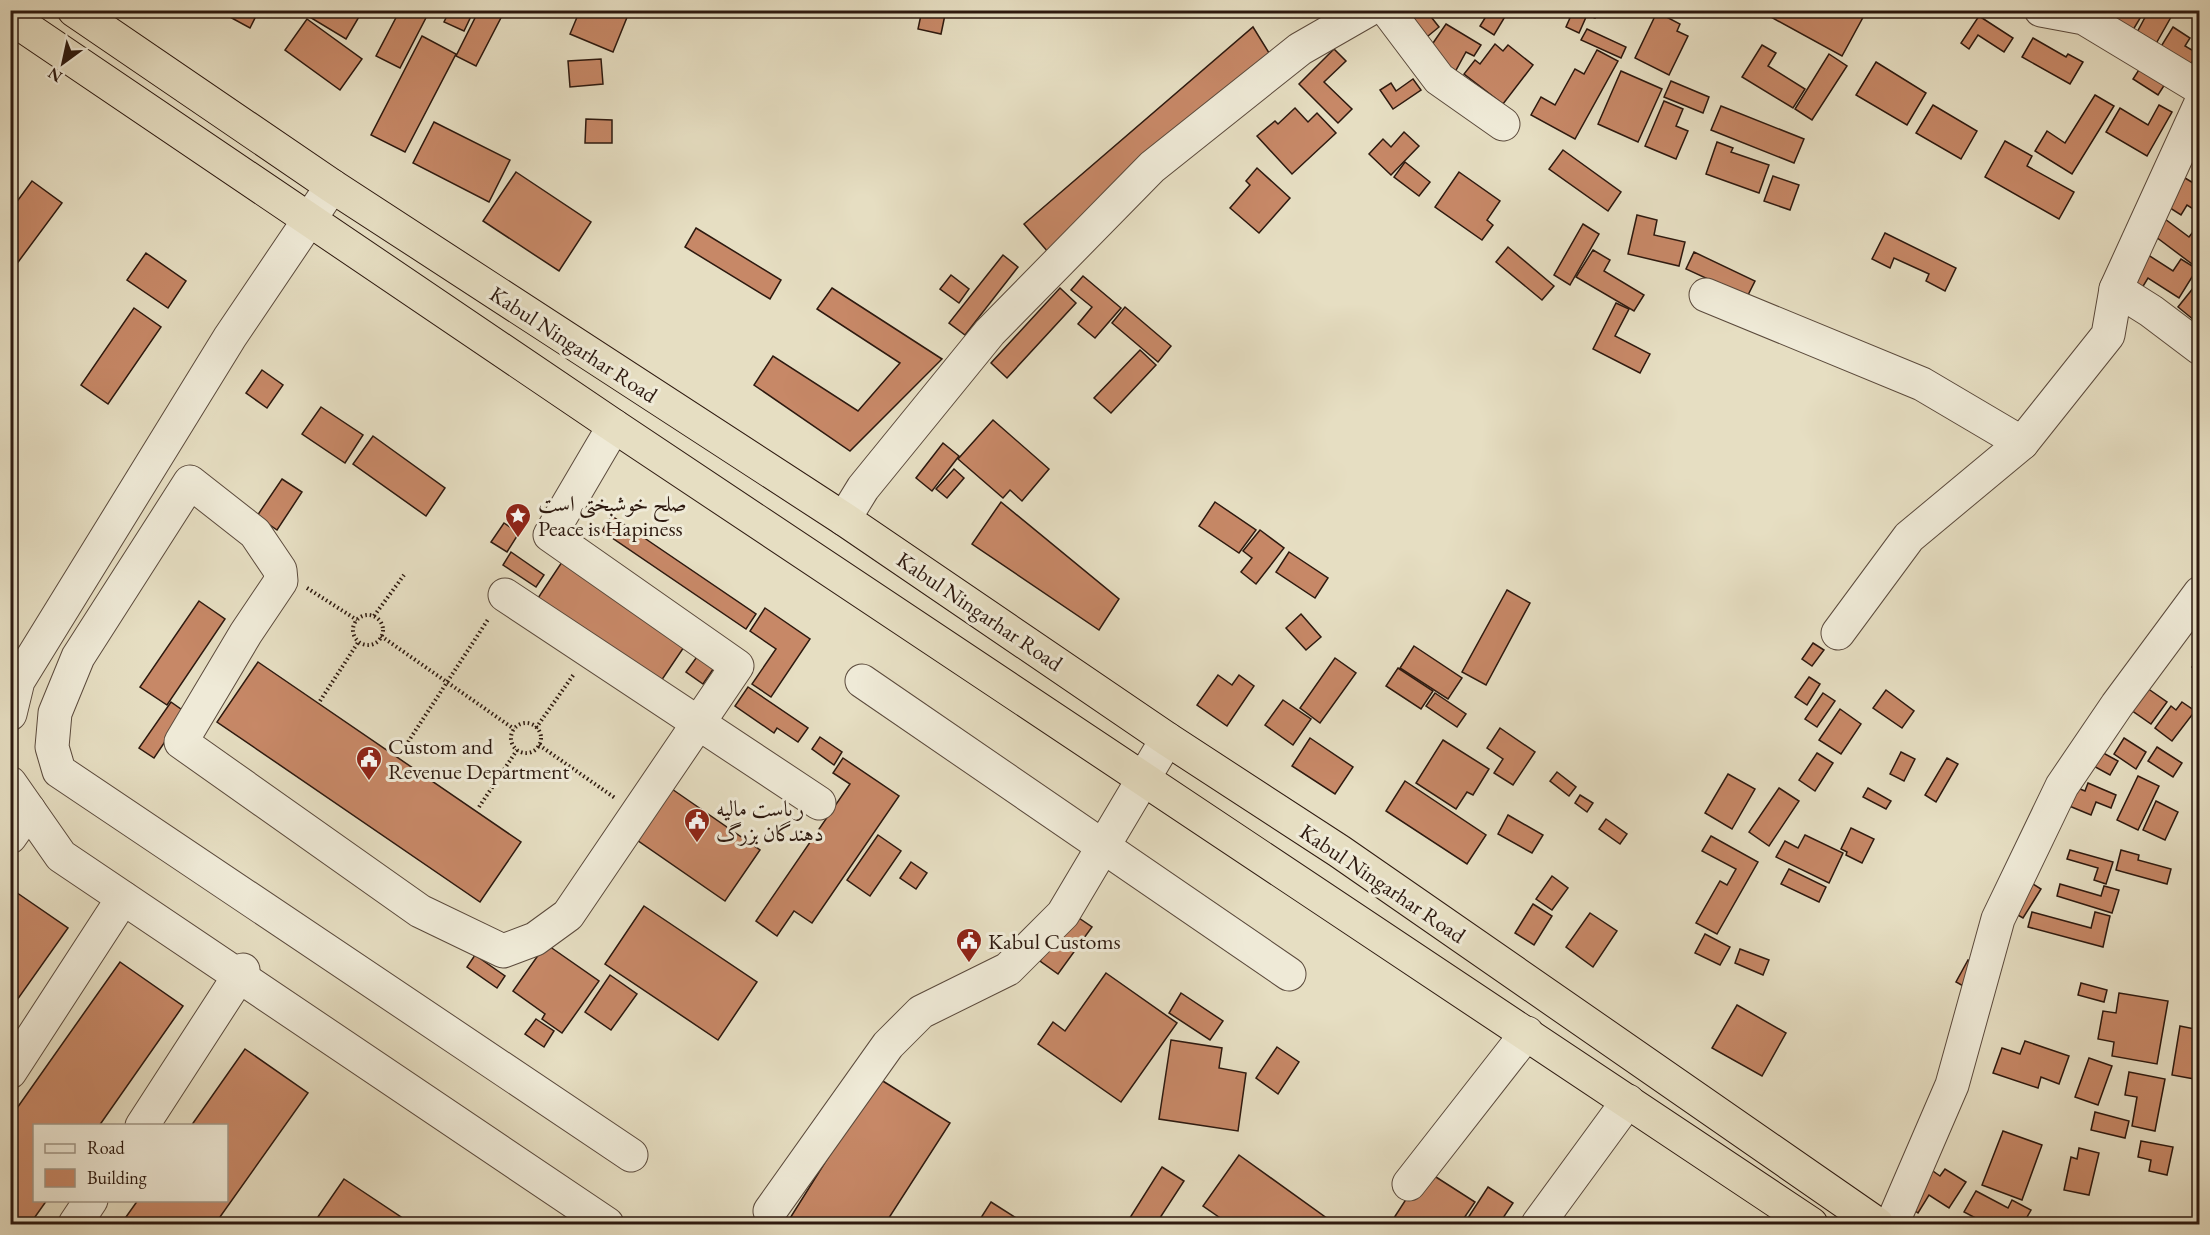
<svg xmlns="http://www.w3.org/2000/svg" width="2210" height="1235" font-family="'EB Garamond',Amiri,serif">
  <style>
    .building { fill: #c78867; stroke: #2d190f; stroke-width: 1.5 }
    .lines { fill: none; stroke-linecap: round; stroke-linejoin: round }
    .minor-casing { stroke: #5b4a3c; stroke-width: 35 }
    .highway-casing { stroke: #2d190f; stroke-width: 35 }
    .path { stroke: #2d190f; stroke-width: 4; stroke-dasharray: 1.5 3; stroke-linecap: butt }
    .minor { stroke: #efead7; stroke-width: 33 }
    .highway { stroke: #e6dec2; stroke-width: 33 }
    .labels { text-anchor: middle; stroke-width: 6; stroke-linejoin: round; paint-order: stroke }
    .street-label { font-size: 22px; fill: #2d190f; stroke: #efead7 }
    .poi-label { font-size: 22px; fill: #2d190f; stroke: #efead7; text-anchor: start }
  </style>
  <rect width="100%" height="100%" fill="#e6dec2"/>
  <filter id="stains"><feTurbulence type="fractalNoise" baseFrequency=".00333" numOctaves="4"/><feColorMatrix values="0 0 0 0 .2 0 0 0 0 .09 0 0 0 0 .02 0 0 0 .5 -.17"/></filter>
  <radialGradient id="worn" r=".72"><stop offset=".6" stop-color="#630" stop-opacity="0"/><stop offset="1" stop-color="#630" stop-opacity=".3"/></radialGradient>
  <g class="building">
    <polygon points="217,10 259,10 250,28"/>
    <polygon points="312,10 363,10 346,39 308,16"/>
    <polygon points="400,10 430,10 400,68 376,56"/>
    <polygon points="450,10 474,10 464,31 444,22"/>
    <polygon points="479,10 505,10 476,66 456,56"/>
    <polygon points="580,10 630,10 613,52 570,34"/>
    <polygon points="922,10 946,10 941,34 918,29"/>
    <polygon points="1095,10 1129,10 1129,11 1095,16"/>
    <polygon points="1397,10 1431,10 1428,13 1439,27 1422,41"/>
    <polygon points="1490,10 1509,10 1494,35 1480,26"/>
    <polygon points="1552,10 1598,10 1595,18 1587,15 1579,33 1566,27 1570,18"/>
    <polygon points="1772,10 1867,10 1842,56 1769,16"/>
    <polygon points="2094,10 2145,10 2130,35"/>
    <polygon points="2149,10 2175,10 2153,49 2134,38"/>
    <polygon points="1657,12 1680,24 1677,31 1688,36 1669,75 1635,58"/>
    <polygon points="1979,16 2013,38 2004,52 1978,35 1969,49 1961,43"/>
    <polygon points="307,19 362,59 340,90 285,50"/>
    <polygon points="1446,24 1481,45 1474,56 1466,52 1455,72 1429,49"/>
    <polygon points="1253,27 1271,56 1048,252 1024,224"/>
    <polygon points="2173,27 2190,38 2185,46 2197,53 2187,71 2157,53"/>
    <polygon points="1587,29 1626,47 1621,58 1581,40"/>
    <polygon points="422,36 456,54 405,152 371,135"/>
    <polygon points="2033,38 2066,57 2068,54 2083,62 2070,84 2022,57"/>
    <polygon points="1495,44 1503,51 1508,45 1533,65 1503,104 1464,74 1475,60 1480,64"/>
    <polygon points="1762,45 1776,53 1768,66 1805,89 1793,108 1742,77"/>
    <polygon points="1334,49 1346,61 1324,82 1352,109 1338,123 1299,84"/>
    <polygon points="1597,50 1618,61 1575,139 1531,115 1541,97 1555,105 1575,69 1584,74"/>
    <polygon points="1829,54 1847,66 1812,120 1795,109"/>
    <polygon points="601,59 603,84 570,87 568,61"/>
    <polygon points="1876,62 1926,93 1907,125 1856,95"/>
    <polygon points="2142,65 2167,81 2158,95 2133,79"/>
    <polygon points="1621,71 1662,89 1638,142 1598,124"/>
    <polygon points="1413,79 1421,90 1393,109 1380,90 1391,83 1396,91"/>
    <polygon points="1671,81 1709,97 1703,113 1664,97"/>
    <polygon points="2095,95 2114,106 2072,174 2035,151 2047,131 2065,143"/>
    <polygon points="1664,101 1683,109 1676,126 1688,131 1676,159 1645,146"/>
    <polygon points="1933,105 1977,131 1961,159 1916,133"/>
    <polygon points="2159,105 2172,112 2147,156 2106,132 2120,108 2148,125"/>
    <polygon points="1721,106 1804,139 1794,163 1711,130"/>
    <polygon points="1295,108 1308,122 1317,113 1336,133 1292,174 1257,136 1275,121 1278,124"/>
    <polygon points="586,119 612,120 612,143 585,143"/>
    <polygon points="434,122 510,160 489,202 413,163"/>
    <polygon points="1404,132 1419,146 1391,175 1369,154 1383,139 1391,147"/>
    <polygon points="2005,141 2032,156 2027,166 2074,192 2059,219 1985,177"/>
    <polygon points="1717,142 1733,148 1731,152 1769,165 1759,193 1706,174"/>
    <polygon points="1563,150 1621,192 1608,211 1549,169"/>
    <polygon points="1405,162 1430,182 1419,196 1394,177"/>
    <polygon points="1257,168 1290,198 1259,233 1230,208 1250,185 1246,181"/>
    <polygon points="516,172 591,222 559,271 483,221"/>
    <polygon points="1459,172 1500,201 1487,220 1493,225 1482,240 1435,207"/>
    <polygon points="1773,176 1799,185 1790,210 1764,201"/>
    <polygon points="2185,178 2200,187 2200,209 2198,212 2187,205 2181,215 2167,206"/>
    <polygon points="32,181 62,203 10,273 10,211"/>
    <polygon points="1637,215 1657,220 1654,235 1685,242 1679,266 1628,254"/>
    <polygon points="2165,219 2189,237 2200,223 2200,254 2192,264 2152,234"/>
    <polygon points="1583,224 1599,234 1570,285 1554,275"/>
    <polygon points="696,228 781,280 770,299 685,247"/>
    <polygon points="1885,233 1956,268 1945,291 1926,281 1929,274 1894,258 1890,268 1872,259"/>
    <polygon points="1508,247 1554,286 1542,300 1496,262"/>
    <polygon points="1593,250 1610,260 1604,271 1644,295 1634,311 1576,277"/>
    <polygon points="2142,251 2173,271 2181,259 2197,269 2179,298 2148,278 2142,288 2125,278"/>
    <polygon points="1694,252 1755,281 1747,297 1686,269"/>
    <polygon points="146,253 186,281 168,308 127,280"/>
    <polygon points="1003,255 1018,267 965,335 949,323"/>
    <polygon points="951,275 969,289 959,303 940,289"/>
    <polygon points="1083,276 1121,308 1095,338 1078,324 1092,307 1071,290"/>
    <polygon points="2194,287 2200,291 2200,325 2178,307"/>
    <polygon points="832,288 942,359 850,451 754,385 773,356 858,411 900,363 817,309"/>
    <polygon points="1060,288 1076,303 1007,378 991,363"/>
    <polygon points="1616,303 1629,309 1615,336 1650,354 1640,373 1593,349"/>
    <polygon points="1125,307 1171,346 1158,362 1112,323"/>
    <polygon points="134,308 161,327 108,404 81,385"/>
    <polygon points="1140,350 1156,365 1111,413 1094,398"/>
    <polygon points="262,370 283,385 267,408 246,393"/>
    <polygon points="321,407 363,435 345,463 302,434"/>
    <polygon points="993,420 1049,469 1022,501 1010,490 1003,498 958,459"/>
    <polygon points="373,436 445,488 426,516 353,464"/>
    <polygon points="943,443 959,456 932,491 916,478"/>
    <polygon points="954,469 964,478 947,498 936,489"/>
    <polygon points="282,479 302,492 277,530 257,516"/>
    <polygon points="1001,502 1119,599 1099,630 972,544"/>
    <polygon points="1215,502 1256,530 1239,553 1199,526"/>
    <polygon points="612,516 756,614 746,629 602,531"/>
    <polygon points="504,523 519,533 507,552 491,542"/>
    <polygon points="1260,530 1284,548 1256,584 1241,572 1252,558 1243,551"/>
    <polygon points="511,552 544,575 536,587 503,565"/>
    <polygon points="1289,552 1328,578 1315,598 1276,572"/>
    <polygon points="562,562 686,644 655,690 532,607"/>
    <polygon points="1507,590 1530,603 1486,685 1462,672"/>
    <polygon points="199,601 225,619 167,705 140,687"/>
    <polygon points="765,608 810,639 771,697 752,684 776,649 750,631"/>
    <polygon points="1301,614 1321,637 1306,650 1286,628"/>
    <polygon points="1813,643 1824,650 1812,666 1802,659"/>
    <polygon points="1414,646 1462,678 1448,699 1400,668"/>
    <polygon points="699,654 716,665 703,684 686,672"/>
    <polygon points="2200,656 2200,672 2192,667"/>
    <polygon points="1335,658 1356,673 1320,723 1300,708"/>
    <polygon points="258,662 521,842 480,902 217,722"/>
    <polygon points="1398,668 1433,691 1421,709 1386,686"/>
    <polygon points="1218,675 1232,685 1239,675 1254,686 1227,726 1197,705"/>
    <polygon points="1809,677 1820,684 1807,705 1795,697"/>
    <polygon points="748,687 808,728 798,742 777,728 774,733 735,706"/>
    <polygon points="2147,688 2167,702 2151,724 2131,710"/>
    <polygon points="1886,690 1914,711 1902,728 1873,708"/>
    <polygon points="1435,693 1466,714 1457,727 1426,706"/>
    <polygon points="1823,693 1835,701 1817,727 1805,719"/>
    <polygon points="1283,700 1311,719 1293,745 1265,725"/>
    <polygon points="171,702 185,712 154,758 139,748"/>
    <polygon points="2182,702 2195,711 2172,741 2155,728 2171,706 2176,710"/>
    <polygon points="1840,709 1861,724 1841,754 1819,740"/>
    <polygon points="1500,728 1535,752 1513,785 1494,773 1503,759 1487,748"/>
    <polygon points="820,737 842,752 834,765 812,749"/>
    <polygon points="1310,738 1353,767 1335,794 1292,766"/>
    <polygon points="2124,738 2146,752 2136,769 2114,754"/>
    <polygon points="1443,740 1489,769 1473,795 1467,792 1456,809 1416,783"/>
    <polygon points="2157,747 2182,763 2173,777 2148,761"/>
    <polygon points="2096,749 2118,761 2110,775 2088,763"/>
    <polygon points="1901,752 1915,759 1904,781 1890,774"/>
    <polygon points="1817,753 1833,763 1815,791 1799,780"/>
    <polygon points="843,758 899,796 812,923 794,911 777,936 756,921 850,784 833,773"/>
    <polygon points="1947,758 1958,764 1936,802 1925,795"/>
    <polygon points="1557,772 1576,787 1569,796 1550,781"/>
    <polygon points="1728,774 1755,789 1732,829 1705,813"/>
    <polygon points="2138,776 2159,786 2138,830 2117,820"/>
    <polygon points="1405,781 1486,835 1467,864 1386,811"/>
    <polygon points="2088,783 2116,795 2111,808 2096,802 2091,815 2062,803 2070,785 2085,791"/>
    <polygon points="669,787 760,850 725,901 634,838"/>
    <polygon points="1779,788 1799,801 1769,846 1749,832"/>
    <polygon points="1868,788 1891,801 1886,809 1863,797"/>
    <polygon points="1580,795 1593,803 1587,812 1575,803"/>
    <polygon points="2156,801 2178,812 2165,840 2143,830"/>
    <polygon points="1508,815 1543,835 1532,853 1498,834"/>
    <polygon points="1606,819 1627,834 1620,844 1599,829"/>
    <polygon points="1851,828 1874,839 1862,863 1846,855 1847,852 1841,849"/>
    <polygon points="878,835 901,851 870,896 847,880"/>
    <polygon points="1805,835 1843,853 1829,883 1776,857 1785,841 1798,848"/>
    <polygon points="1711,836 1758,862 1717,934 1696,923 1720,881 1727,885 1736,869 1702,851"/>
    <polygon points="2070,850 2113,862 2106,884 2094,880 2098,868 2067,859"/>
    <polygon points="2121,850 2139,855 2138,860 2171,869 2167,884 2116,870"/>
    <polygon points="911,862 927,873 916,889 900,878"/>
    <polygon points="1789,869 1826,887 1819,902 1781,884"/>
    <polygon points="1552,876 1568,888 1552,910 1536,899"/>
    <polygon points="2028,881 2041,889 2023,918 2009,910"/>
    <polygon points="2060,884 2101,896 2104,886 2119,890 2112,913 2057,896"/>
    <polygon points="10,888 68,928 10,1010"/>
    <polygon points="1533,904 1552,916 1534,945 1515,933"/>
    <polygon points="644,906 757,982 718,1040 605,964"/>
    <polygon points="2032,912 2091,928 2095,912 2110,916 2103,947 2028,927"/>
    <polygon points="1590,913 1617,931 1593,967 1566,947"/>
    <polygon points="1073,914 1092,927 1058,974 1040,961"/>
    <polygon points="1705,934 1730,947 1720,965 1695,953"/>
    <polygon points="546,944 599,981 562,1033 542,1019 545,1014 513,991"/>
    <polygon points="1740,949 1769,960 1763,975 1735,963"/>
    <polygon points="475,955 505,976 497,988 467,967"/>
    <polygon points="1968,960 1977,965 1965,987 1956,982"/>
    <polygon points="120,962 183,1006 99,1126 34,1126 34,1200 47,1200 30,1224 10,1224 10,1118"/>
    <polygon points="1106,973 1177,1023 1121,1102 1038,1044 1053,1022 1065,1031"/>
    <polygon points="610,975 637,994 611,1030 585,1012"/>
    <polygon points="2081,983 2107,990 2104,1002 2078,995"/>
    <polygon points="1181,993 1223,1021 1210,1040 1169,1013"/>
    <polygon points="2119,993 2168,1001 2157,1064 2112,1056 2114,1042 2098,1039 2103,1011 2116,1013"/>
    <polygon points="1737,1005 1786,1033 1762,1076 1712,1048"/>
    <polygon points="536,1019 554,1031 544,1047 525,1034"/>
    <polygon points="2180,1026 2200,1030 2200,1080 2172,1075"/>
    <polygon points="1171,1040 1222,1048 1219,1068 1246,1073 1238,1131 1159,1119"/>
    <polygon points="2025,1041 2069,1056 2059,1084 2041,1077 2038,1088 1993,1073 2002,1048 2020,1054"/>
    <polygon points="1277,1047 1299,1062 1278,1094 1256,1078"/>
    <polygon points="245,1049 308,1093 215,1224 121,1224 138,1200 226,1200 226,1126 191,1126"/>
    <polygon points="2089,1058 2112,1066 2098,1105 2075,1097"/>
    <polygon points="2129,1072 2165,1079 2155,1131 2132,1126 2137,1097 2125,1095"/>
    <polygon points="878,1078 950,1123 885,1224 789,1224 787,1223"/>
    <polygon points="2095,1112 2129,1121 2125,1138 2091,1130"/>
    <polygon points="2003,1131 2042,1145 2022,1200 1982,1185"/>
    <polygon points="2141,1141 2173,1147 2167,1175 2149,1171 2151,1160 2138,1157"/>
    <polygon points="2079,1148 2099,1153 2089,1195 2064,1190 2071,1157 2077,1159"/>
    <polygon points="1239,1155 1335,1224 1229,1224 1203,1206"/>
    <polygon points="1162,1167 1184,1181 1156,1224 1126,1224"/>
    <polygon points="1930,1169 1940,1176 1945,1169 1966,1182 1949,1208 1929,1195 1918,1213 1907,1205"/>
    <polygon points="1425,1170 1475,1202 1460,1224 1390,1224"/>
    <polygon points="344,1179 404,1219 400,1224 313,1224"/>
    <polygon points="1488,1187 1513,1203 1499,1224 1464,1224"/>
    <polygon points="1976,1191 2008,1208 2012,1200 2031,1210 2023,1224 1987,1224 1964,1212"/>
    <polygon points="991,1202 1024,1223 1023,1224 977,1224"/>
  </g>
  <g class="lines">
    <defs>
      <g id="minor">
        <polyline points="1387,10 1439,79 1503,124"/>
        <polyline points="2041,10 2084,18 2200,88"/>
        <polyline points="2200,105 2116,289 2151,311 2200,348"/>
        <polyline points="1706,295 1922,384 2022,443"/>
        <polyline points="614,426 550,535 737,666 568,915 535,939 503,951 420,911 181,742 246,633 281,581 280,570 255,533 190,482 78,657 55,713 52,747 59,771 631,1155"/>
        <polyline points="844,519 863,488 990,332 1152,167 1300,49 1368,10"/>
        <polyline points="505,595 819,803"/>
        <polyline points="1838,633 1909,537 2022,443 2108,335 2116,289"/>
        <polyline points="862,681 1289,974"/>
        <polyline points="10,714 18,681 230,337 332,186"/>
        <polyline points="10,783 61,856 607,1224"/>
        <polyline points="10,837 29,810"/>
        <polyline points="10,1072 123,898"/>
        <polyline points="142,1126 243,970"/>
        <polyline points="1409,1184 1527,1033"/>
        <polyline points="770,1211 888,1045 921,1012 1008,969 1063,914 1167,739"/>
        <polyline points="75,1224 91,1200"/>
        <polyline points="1538,1224 1628,1101"/>
        <polyline points="1892,1224 1952,1085 1998,919 2062,786 2117,705 2200,593"/>
      </g>
      <g id="highway">
        <polyline points="74,10 332,186 844,519 1167,739 1339,851 1877,1224"/>
        <polyline points="10,17 614,426 1811,1224"/>
      </g>
    </defs>
    <use href="#minor" class="minor-casing"/>
    <use href="#highway" class="highway-casing"/>
    <g class="path">
      <polyline points="307,588 357,620"/>
      <circle cx="368" cy="630" r="15"/>
      <polyline points="374,616 404,575"/>
      <polyline points="381,636 514,729"/>
      <polyline points="320,701 359,641"/>
      <circle cx="526" cy="738" r="15"/>
      <polyline points="536,728 574,674"/>
      <polyline points="408,742 489,618"/>
      <polyline points="539,745 615,798"/>
      <polyline points="479,807 517,750"/>
    </g>
    <use href="#minor" class="minor"/>
    <use href="#highway" class="highway"/>
  </g>
  <defs>
    <symbol id="sight-pin" viewBox="-11 -11 22 30"><path d="M0 17L-7.5 6A9.5 9.5 0 1 1 7.5 6Z" fill="#8f2418" stroke="#efead7"/><path d="M0-6L1.8-2.2L6-1.7L2.9 1.2L3.7 5.4L0 3.3L-3.7 5.4L-2.9 1.2L-6-1.7L-1.8-2.2Z" fill="#fff"/></symbol>
    <symbol id="civic-pin" viewBox="-11 -11 22 30"><path d="M0 17L-7.5 6A9.5 9.5 0 1 1 7.5 6Z" fill="#8f2418" stroke="#efead7"/><path d="M-.6-6.5H3V-4.5H.6V-3L4-1V1h2V6H-6V1h2V-1L-.6-3ZM-1.2 2.5V6h2.4V2.5Z" fill="#fff"/></symbol>
  </defs>
  <g fill-rule="evenodd">
    <use href="#sight-pin" x="503" y="501" width="30" height="40"/>
    <use href="#civic-pin" x="354" y="744" width="30" height="40"/>
    <use href="#civic-pin" x="682" y="806" width="30" height="40"/>
    <use href="#civic-pin" x="954" y="926" width="30" height="40"/>
  </g>
  <g class="labels">
    <g class="street-label">
      <text transform="translate(574 344) rotate(33)" y="8">Kabul Ningarhar Road</text>
      <text transform="translate(980 611) rotate(34)" y="8">Kabul Ningarhar Road</text>
      <text transform="translate(1383 883) rotate(34)" y="8">Kabul Ningarhar Road</text>
    </g>
    <g class="poi-label">
      <text x="538" y="511">صلح خوشبختی است<tspan x="538" dy="25">Peace is Hapiness</tspan></text>
      <text x="388" y="754">Custom and<tspan x="388" dy="25">Revenue Department</tspan></text>
      <text x="716" y="816">ریاست مالیه<tspan x="716" dy="25">دهندگان بزرگ</tspan></text>
      <text x="988" y="949">Kabul Customs</text>
    </g>
  </g>
  <rect width="2210" height="1235" fill="none" stroke="#e6dec2" stroke-width="36"/>
  <rect x="12" y="12" width="2186" height="1211" fill="none" stroke="#2d190f" stroke-width="3"/>
  <rect x="18" y="18" width="2174" height="1199" fill="none" stroke="#2d190f" stroke-width="1.5"/>
  <rect x="33" y="1124" width="195" height="78" fill="#efead7" stroke="#a19687" stroke-width="1.5"/>
  <rect x="45" y="1144" width="30" height="9" fill="#efead7" stroke="#a19687" stroke-width="1.5"/>
  <text x="87" y="1154" font-size="18" fill="#2d190f">Road</text>
  <rect x="45" y="1169" width="30" height="18" fill="#c78867" stroke="#a19687" stroke-width="1.5"/>
  <text x="87" y="1184" font-size="18" fill="#2d190f">Building</text>
  <g transform="translate(63 63) rotate(213)" stroke="#efead7" stroke-width="4.5" paint-order="stroke">
  <path d="M0-4.5L10 22L0 15L-10 22Z" fill="#2d190f"/>
  <text y="-9" font-size="16" font-weight="bold" text-anchor="middle" fill="#2d190f">N</text>
  </g>
  <rect width="100%" height="100%" filter="url(#stains)"/>
  <rect width="100%" height="100%" fill="url(#worn)"/>
</svg>
